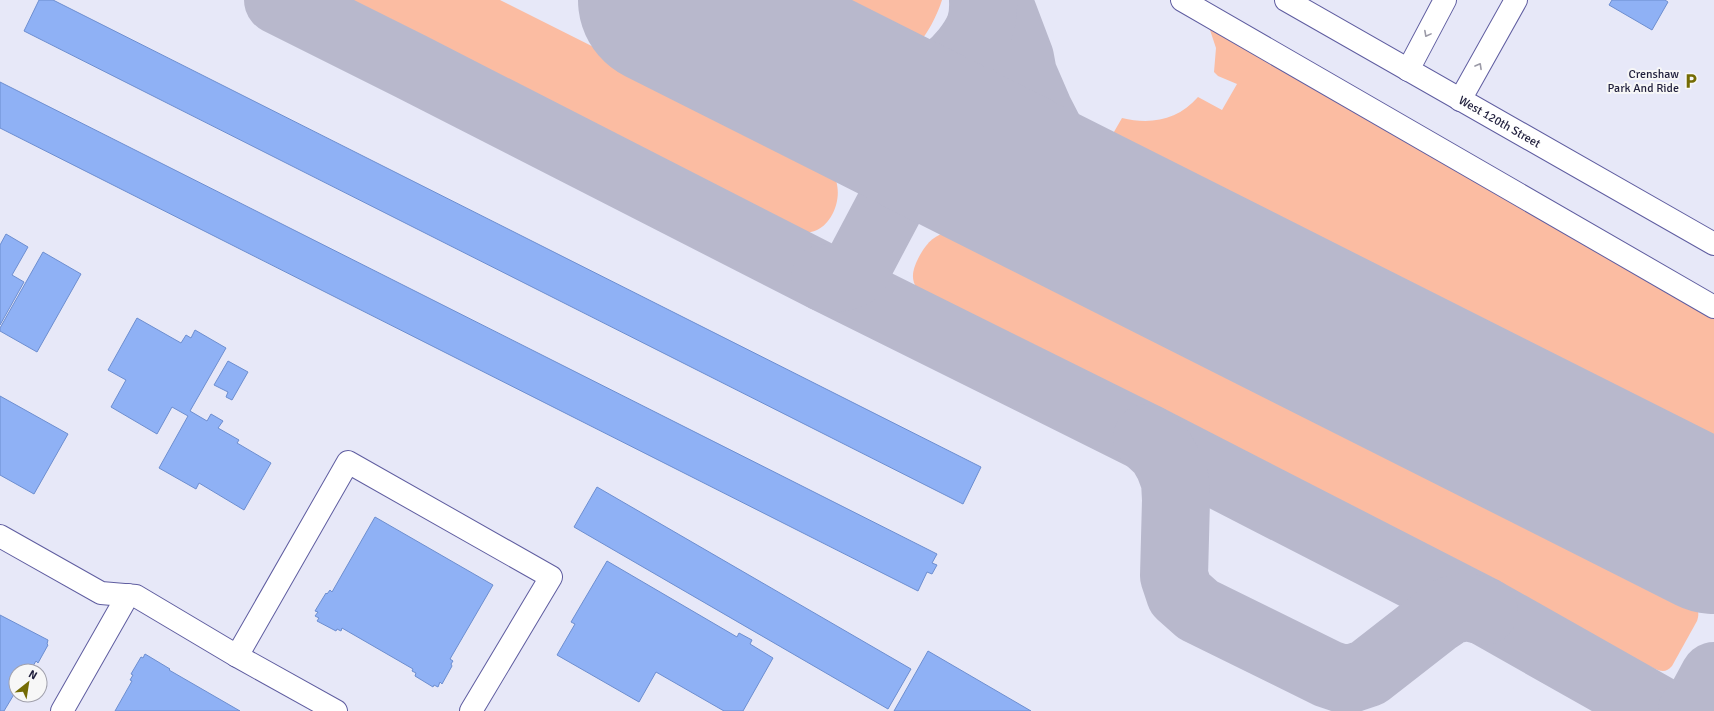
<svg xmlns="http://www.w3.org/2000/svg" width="1714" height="711" font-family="Signika,sans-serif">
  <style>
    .green { fill: #fbbca2 }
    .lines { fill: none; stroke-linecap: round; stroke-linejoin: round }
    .taxiway { stroke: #b8b8cc; stroke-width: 68 }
    .runway { stroke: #b8b8cc; stroke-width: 170 }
    .building { fill: #8fb1f5; stroke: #6d8ed0 }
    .minor-casing { stroke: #5f5da0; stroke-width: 24 }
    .major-casing { stroke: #5f5da0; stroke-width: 24 }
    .highway-casing { stroke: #5f5da0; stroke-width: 24 }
    .minor { stroke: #fff; stroke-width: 22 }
    .major { stroke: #fff; stroke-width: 22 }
    .highway { stroke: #fff; stroke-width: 22 }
    .oneway { stroke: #9b9aa7 }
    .labels { text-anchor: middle; stroke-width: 4; stroke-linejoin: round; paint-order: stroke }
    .poi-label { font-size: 12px; fill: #201f3c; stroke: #f7f7f7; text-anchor: end }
    .street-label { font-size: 12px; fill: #201f3c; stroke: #f7f7f7 }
  </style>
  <rect width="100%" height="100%" fill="#e7e8f8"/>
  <g class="green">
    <path d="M 331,0 L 500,0 L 809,155 C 816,160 826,165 831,171 C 845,189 836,221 817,230 C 806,235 794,232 784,228 Z"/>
    <path d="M 816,0 L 942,0 C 938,13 926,39 914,47 C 910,50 905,52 900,54 L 873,44 L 879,32 Z"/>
    <path d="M 1208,24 L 1714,315 L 1714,451 L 1107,144 L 1122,118 C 1151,125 1178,120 1198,97 L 1222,110 L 1237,84 L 1218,76 L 1214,72 L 1216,48 Z"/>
    <path d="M 950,231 L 958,232 L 969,236 L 1690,601 C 1698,606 1700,612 1697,621 L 1672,666 C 1667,672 1662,672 1655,669 L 1400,541 L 929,300 C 910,286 909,275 920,255 C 928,241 935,235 950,231 Z"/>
  </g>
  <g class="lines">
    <g class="taxiway">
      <polyline points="278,0 412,67 825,278 1147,438 1484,611 1661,711"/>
      <polyline points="998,0 1020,58 1023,74 1039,111 1056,144 1074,173 1096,198 1120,223 1147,243"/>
      <path d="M 901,185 C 928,152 946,156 985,162"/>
      <path d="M 825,278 C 836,279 846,278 855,272 L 901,185 L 906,167 L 903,149 L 886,121 L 840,89 C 847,91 854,93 861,94 C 899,99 943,80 966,50 C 979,33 984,22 983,0"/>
      <polyline points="1147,438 1161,451 1169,465 1175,481 1176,500 1174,576 1180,594 1198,610 1328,674 1340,678 1353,678 1368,673 1436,620 1451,610 1467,607 1484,611"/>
      <polyline points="1692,711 1700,702 1714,676"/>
    </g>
    <polyline class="runway" points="663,0 1714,529"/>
  </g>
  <g class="building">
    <polygon points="39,0 53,0 981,467 963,504 24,31"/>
    <polygon points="1612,0 1665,0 1668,2 1652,30 1609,5"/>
    <polygon points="0,82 937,554 932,563 937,565 932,574 927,572 918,591 0,128"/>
    <polygon points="6,234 28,247 12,275 24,282 0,325 0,245"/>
    <polygon points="43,252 81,274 37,352 0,331 0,328"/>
    <polygon points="137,318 181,343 186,335 191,338 195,330 226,348 190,411 207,421 211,414 223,421 218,428 239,440 237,443 271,463 244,510 199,483 196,489 159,468 188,416 172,407 157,434 111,407 126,380 108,370"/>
    <polygon points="228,361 248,372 232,400 226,397 228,392 214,385"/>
    <polygon points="0,396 68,434 34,494 0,475"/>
    <polygon points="597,487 911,669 888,709 574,527"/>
    <polygon points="375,517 493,585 450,659 453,661 451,664 452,666 442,684 440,682 438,687 434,685 433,687 415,676 416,673 412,671 413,669 342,628 341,631 337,629 336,631 317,621 319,618 315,616 318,612 315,611 326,593 327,594 330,590 332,592"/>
    <polygon points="607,561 737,637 739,633 752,640 750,644 773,658 743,711 724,711 656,672 639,702 557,655 575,624 571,622"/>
    <polygon points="0,615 48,640 47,644 48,645 38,663 36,661 33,666 31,664 27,671 16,671 16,691 4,711 0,711"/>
    <polygon points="928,651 1031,711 894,711"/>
    <polygon points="145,654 170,669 169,670 240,711 115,711 132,681 130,680 133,675 131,674 141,657 143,658"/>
  </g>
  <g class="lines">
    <defs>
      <g id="minor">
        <polyline points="1182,0 1714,307"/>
        <polyline points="0,536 101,593 136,596 237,656 336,711"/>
        <polyline points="237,656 348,462 551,577 471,711"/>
        <polyline points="62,711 128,595"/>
      </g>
      <g id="major">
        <path id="s1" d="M 1286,0 L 1714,244"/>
      </g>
      <g id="highway">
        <polyline points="1408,70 1445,0"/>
        <polyline points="1460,100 1516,0"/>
      </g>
    </defs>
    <use href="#minor" class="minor-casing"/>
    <use href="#major" class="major-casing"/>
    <use href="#highway" class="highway-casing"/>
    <use href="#minor" class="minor"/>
    <use href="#major" class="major"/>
    <use href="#highway" class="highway"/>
  </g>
  <defs><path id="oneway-chevron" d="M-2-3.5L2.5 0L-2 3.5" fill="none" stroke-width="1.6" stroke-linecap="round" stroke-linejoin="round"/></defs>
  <g class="oneway">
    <use href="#oneway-chevron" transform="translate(1427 34) rotate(118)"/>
    <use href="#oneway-chevron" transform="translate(1479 66) rotate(-61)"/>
  </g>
  <defs>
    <symbol id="parking-bare" viewBox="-9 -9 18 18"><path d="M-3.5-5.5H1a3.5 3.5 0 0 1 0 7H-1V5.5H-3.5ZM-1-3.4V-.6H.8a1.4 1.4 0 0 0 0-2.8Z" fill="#746b04" stroke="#f7f7f7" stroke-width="2.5" paint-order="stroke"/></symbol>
  </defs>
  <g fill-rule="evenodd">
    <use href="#parking-bare" x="1680" y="70" width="22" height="22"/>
  </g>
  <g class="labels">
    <g class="poi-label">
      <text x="1679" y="78">Crenshaw<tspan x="1679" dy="14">Park And Ride</tspan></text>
    </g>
    <g class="street-label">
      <text dy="4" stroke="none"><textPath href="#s1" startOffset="246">West 120th Street</textPath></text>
    </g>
  </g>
  <g transform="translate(28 683) rotate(30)"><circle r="19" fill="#f7f7f7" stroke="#a1a1ac"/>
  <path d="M0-3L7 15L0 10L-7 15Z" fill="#746b04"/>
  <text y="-6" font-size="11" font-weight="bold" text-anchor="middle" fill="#201f3c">N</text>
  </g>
</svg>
